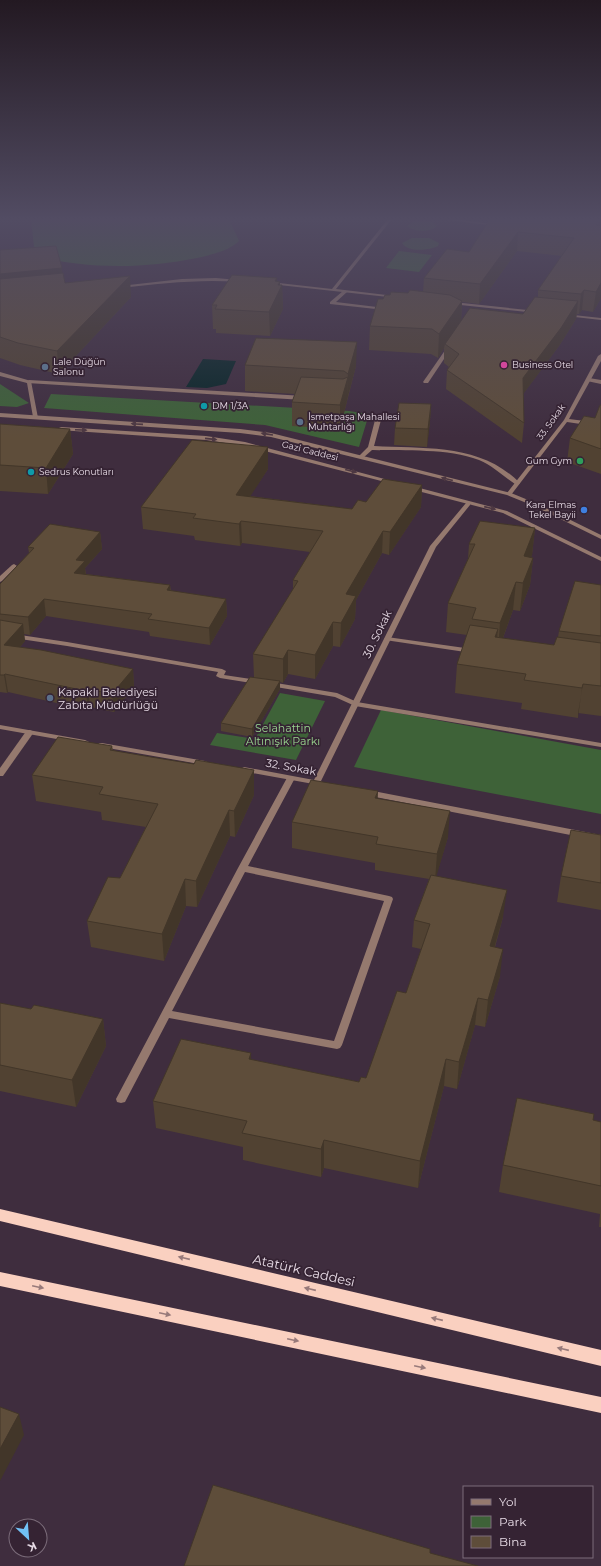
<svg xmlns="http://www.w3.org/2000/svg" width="601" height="1566" font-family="Montserrat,sans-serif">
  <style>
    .green { fill: #3e6238 }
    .water { fill: #082527 }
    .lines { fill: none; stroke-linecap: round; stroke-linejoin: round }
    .service { fill: #95796e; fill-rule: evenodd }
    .minor { fill: #95796e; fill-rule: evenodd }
    .tertiary { fill: #95796e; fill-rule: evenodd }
    .trunk { fill: #fad0c0; fill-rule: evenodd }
    .wall { fill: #514232; fill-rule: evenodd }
    .shaded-wall { fill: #423629 }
    .building { fill: #5e4d3a; stroke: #423629 }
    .oneway { fill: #4d3842 }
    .oneway2 { fill: #987a7a }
    .hotel-dot { fill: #d1479c; stroke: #352333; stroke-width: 1.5 }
    .service-dot { fill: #5c6f8a; stroke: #352333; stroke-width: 1.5 }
    .culture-dot { fill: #0f9aa8; stroke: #352333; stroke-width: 1.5 }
    .leisure-dot { fill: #2e9e5b; stroke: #352333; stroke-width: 1.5 }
    .shop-dot { fill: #3f7fe0; stroke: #352333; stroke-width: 1.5 }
    .labels { text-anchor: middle; stroke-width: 3.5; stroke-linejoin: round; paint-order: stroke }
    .far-poi-label { font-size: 9px; fill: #e7dbe6; stroke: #352333; text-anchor: start }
    .far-street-label { font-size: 9px; fill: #e7dbe6; stroke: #352333 }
    .street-label { font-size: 11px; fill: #e7dbe6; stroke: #352333 }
    .poi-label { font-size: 11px; fill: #e7dbe6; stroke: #352333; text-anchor: start }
    .park-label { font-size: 11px; fill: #9ad790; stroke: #352333 }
    .near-street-label { font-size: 13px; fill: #e7dbe6; stroke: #352333 }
  </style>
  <rect width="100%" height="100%" fill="#3f2d3e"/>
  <g class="green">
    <path d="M 31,219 L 229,219 L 239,241 C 229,251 210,255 197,258 C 143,269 88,269 35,256 Z"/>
    <path d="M 424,221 L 432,222 L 437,226 C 430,233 414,232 407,226 L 412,222 Z"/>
    <path d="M 412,238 L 429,238 L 439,243 L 438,246 C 430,250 408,253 402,243 Z"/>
    <polygon points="399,251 432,255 419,272 386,268"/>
    <polygon points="0,384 29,403 17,407 0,406"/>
    <polygon points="51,394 349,411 369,414 359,447 265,425 44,408"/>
    <polygon points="280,693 325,701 296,760 210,745 217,733 255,739"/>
    <polygon points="381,710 601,750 601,814 354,767"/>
  </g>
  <polygon class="water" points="203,359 236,361 226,384 207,388 186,387"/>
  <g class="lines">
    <g class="service">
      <polygon points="343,291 347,292 336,302 385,308 387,309 385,310 330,304 330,302"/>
      <polygon points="448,346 452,347 428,383 424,383 423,382"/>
      <polygon points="0,372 31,381 38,418 33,417 27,383 0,376"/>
      <polygon points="589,378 601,380 601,384 587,381 587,379"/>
      <path d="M 378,418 L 381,420 L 374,446 C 426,449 480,443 520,483 L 517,485 L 515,484 C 503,476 493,466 479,460 C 448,448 406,451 372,450 L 363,458 L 359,458 L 359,456 L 368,447 L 375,420 Z"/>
      <polygon points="14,564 17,566 2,581 0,582 0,576 12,565"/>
      <polygon points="0,632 67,642 222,669 226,671 224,675 257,680 261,682 257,684 220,678 216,676 218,672 67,646 0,636"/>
      <polygon points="387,637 472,649 476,651 472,653 385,640 384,639"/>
      <polygon points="267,682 270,682 337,693 357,702 601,743 601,747 355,706 335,697 270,686 267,686 266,684"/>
      <polygon points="27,730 30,730 34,732 3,776 0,776 0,768"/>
      <path d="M 288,776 L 291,776 L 295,778 L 248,866 L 389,896 L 392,897 L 393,899 L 342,1045 L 340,1048 L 337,1049 L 169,1018 L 125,1102 L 121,1103 L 117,1102 L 116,1099 L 238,868 ZM 245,872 L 384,901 L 334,1041 L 172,1011 Z"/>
    </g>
    <g class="minor">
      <polygon points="388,219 392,219 336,289 395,296 397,297 397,298 270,284 268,283 270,282 332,289"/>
      <polygon points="438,219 454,219 499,225 497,226"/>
      <path d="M 216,278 L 238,280 L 240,281 L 238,282 C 198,279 160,284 120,288 L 118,287 L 120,286 L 182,279 Z"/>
      <polygon points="453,302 537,311 539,312 537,313 451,304 451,303"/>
      <polygon points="564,314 601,318 601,320 566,316 564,316"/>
      <polygon points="601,354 601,361 569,419 601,423 601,427 567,422 511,495 507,495 507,493 564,420 598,356"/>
      <polygon points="29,380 304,396 307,398 304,400 27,383 26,382"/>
      <polygon points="468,502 470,503 470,505 436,547 321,781 323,783 322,785 319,785 241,771 240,769 244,767 314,780 430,546 466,503"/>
      <polygon points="0,725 85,740 89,742 85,744 0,729"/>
      <polygon points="99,743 102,743 205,761 209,763 205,765 102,747 98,745"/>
      <polygon points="368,790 601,835 601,841 365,795 364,793 365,791"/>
    </g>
    <g class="tertiary">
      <polygon points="0,413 240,429 271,433 511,493 538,504 601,535 601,539 534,506 507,495 271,437 240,433 0,417"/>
      <polygon points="61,427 206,436 245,442 396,482 393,484 245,446 206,440 59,430 59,428"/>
      <polygon points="412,486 507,511 601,557 601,561 503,513 410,489 410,487"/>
    </g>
    <g class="trunk">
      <polygon points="0,1209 601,1350 601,1366 0,1221"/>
      <polygon points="0,1272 601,1397 601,1413 0,1286"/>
    </g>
  </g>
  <g class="wall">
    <path d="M 490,219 L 601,219 L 600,226 L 601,298 L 593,312 L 582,310 L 579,314 L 577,314 L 576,319 L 559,346 L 523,394 L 524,423 L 522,443 L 446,389 L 447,370 L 449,367 L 444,363 L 444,348 L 438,358 L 431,354 L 369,350 L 370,326 L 383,299 L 390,295 L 408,293 L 423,292 L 424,278 L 469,252 ZM 517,251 L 562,256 L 538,290 L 538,297 L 523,314 L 461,321 L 462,302 L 479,304 Z"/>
    <polygon points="0,250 62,268 62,273 65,283 131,297 59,374 20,365 0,358"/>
    <polygon points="277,281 280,285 282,285 283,309 270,336 216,333 216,329 213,329 212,305"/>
    <polygon points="245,365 356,366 340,429 292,426 292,402 295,394 245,391"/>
    <polygon points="431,404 430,421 427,447 394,445 395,428"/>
    <polygon points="601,405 601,474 567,462 570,438 595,418"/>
    <polygon points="0,424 70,429 73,454 48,494 0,491"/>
    <polygon points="268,447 268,469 250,496 352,509 366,502 422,485 421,507 389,555 382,553 356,600 355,619 340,647 333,646 315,679 288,674 283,683 280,682 280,689 252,737 221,731 221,723 254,677 253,654 293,589 293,580 310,552 242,543 240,546 195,540 194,536 143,529 141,507"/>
    <polygon points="535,528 532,555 531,557 533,558 530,585 520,611 513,610 503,638 554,645 558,637 559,631 601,585 601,716 578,713 578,718 521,709 522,703 455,693 457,664 467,635 446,632 448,603 468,559 469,544"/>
    <polygon points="100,532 102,549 85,568 86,574 170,585 171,591 226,599 227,616 210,645 150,636 149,632 46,616 30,635 24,634 25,641 20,647 133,669 134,687 114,712 90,707 88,710 8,692 7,693 0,692 0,584 29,553 28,547"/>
    <polygon points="112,746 113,750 254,795 235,837 230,836 197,907 186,906 164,961 91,947 87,921 120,878 146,827 102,820 101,812 36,801 32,775"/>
    <polygon points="377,799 448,837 436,876 503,917 495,947 500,976 485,1027 475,1025 457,1089 444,1086 418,1188 324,1168 321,1177 243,1160 243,1147 156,1128 153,1101 251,1060 359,1082 366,1078 406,993 421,949 412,947 414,920 429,879 375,870 375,863 292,848 292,822"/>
    <polygon points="601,835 601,910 557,902 561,876"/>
    <polygon points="0,1003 31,1009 103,1019 106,1046 76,1107 0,1091"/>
    <polygon points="593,1120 601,1122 601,1227 599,1227 600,1214 499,1192 503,1165"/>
  </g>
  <g class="shaded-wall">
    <polygon points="599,219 601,219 601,221 598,232"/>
    <polygon points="518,232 517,251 479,304 480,284"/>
    <polygon points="62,268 64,289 0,296 0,274"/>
    <polygon points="130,276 131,297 59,374 57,351"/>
    <polygon points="277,278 277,296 278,285 280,282 280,291 282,285 283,309 270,336 269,312 275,281"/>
    <polygon points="601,283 601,298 593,312 596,292"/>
    <polygon points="584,290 582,310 579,314 581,294"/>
    <polygon points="462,301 461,325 445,344 444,348 438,358 439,334"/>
    <polygon points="578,301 576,319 559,346 521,397 523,378"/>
    <polygon points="357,342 356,366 347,400 348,374"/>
    <polygon points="348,377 347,401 340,429 340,405"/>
    <polygon points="431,404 430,421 427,447 428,429"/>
    <polygon points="70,429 73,454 48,494 46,468"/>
    <polygon points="268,447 268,469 237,517 236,495"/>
    <polygon points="422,485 421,507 389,555 390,532"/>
    <polygon points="241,521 242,543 240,546 239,524"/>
    <polygon points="535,528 532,555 521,584 524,556"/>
    <polygon points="383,531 382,553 356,600 355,619 340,647 341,623 346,594"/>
    <polygon points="100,532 102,549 85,568 86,578 74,573 76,560"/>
    <polygon points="533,558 530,585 520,611 523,583"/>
    <polygon points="516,582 513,610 498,651 500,623"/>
    <polygon points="170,585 171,603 167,590"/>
    <polygon points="44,599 46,616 30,635 28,617"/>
    <polygon points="226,599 227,616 210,645 209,628"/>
    <polygon points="333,622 333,646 315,679 315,655"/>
    <polygon points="23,624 25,641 7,663 4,645"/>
    <polygon points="498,629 495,657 495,637"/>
    <polygon points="288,650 288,674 283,683 283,659"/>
    <polygon points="133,669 134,687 114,712 112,694"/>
    <polygon points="5,674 8,692 7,693 4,675"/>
    <polygon points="280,681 280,689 252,737 252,729"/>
    <polygon points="583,684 578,713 578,718 582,688"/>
    <polygon points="88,689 90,707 88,710 86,691"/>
    <polygon points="254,770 254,795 235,837 234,811"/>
    <polygon points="378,791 377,817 375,798"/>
    <polygon points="229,810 230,836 197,907 196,881"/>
    <polygon points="450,811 448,837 435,881 437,854"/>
    <polygon points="185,879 186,906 164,961 162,934"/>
    <polygon points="507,890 503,917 487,973 490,946"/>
    <polygon points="503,949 500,976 485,1027 488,1000"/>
    <polygon points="478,998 475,1025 457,1089 459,1062"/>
    <polygon points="103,1019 106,1046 76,1107 72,1080"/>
    <polygon points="251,1053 252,1080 249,1059"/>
    <polygon points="446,1059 444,1086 418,1188 420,1161"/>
    <polygon points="324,1140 324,1168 321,1177 321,1149"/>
    <polygon points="19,1414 24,1435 0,1481 0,1449"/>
  </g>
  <g class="building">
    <polygon points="490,219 598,219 596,225 601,226 601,283 596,292 584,290 581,294 538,290 574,238 518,232 480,284 424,278 447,249 469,252"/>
    <polygon points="56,246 62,268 0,274 0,250"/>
    <polygon points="63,273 65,283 130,276 57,351 18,343 0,337 0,279"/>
    <polygon points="232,275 277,278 275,281 280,282 278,285 282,285 269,312 215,309 217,305 212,305"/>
    <polygon points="410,290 450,295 462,301 439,334 432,329 370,326 378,299 383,299 385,295 390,295 391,292 408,293"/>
    <polygon points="535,297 578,301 561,328 523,378 524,423 447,370 459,354 445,344 470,308 523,314"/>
    <polygon points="256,338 357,342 348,374 344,371 245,365"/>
    <polygon points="301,377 343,379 348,377 340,405 292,402"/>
    <polygon points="399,403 431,404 428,429 395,428"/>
    <polygon points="600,405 601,405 601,449 570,438 584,416 595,418"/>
    <polygon points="0,424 70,429 46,468 0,465"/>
    <polygon points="192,440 268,447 236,495 352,509 358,500 366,502 383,479 422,485 390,532 383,531 346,594 356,596 341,623 333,622 315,655 288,650 283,659 253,654 298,581 293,580 323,531 241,521 239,524 193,518 196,514 141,507"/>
    <polygon points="480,521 535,528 524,556 533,558 523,583 516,582 500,623 472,619 476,608 448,603 475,544 469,544"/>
    <polygon points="50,524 100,532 76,560 85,561 74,573 170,585 167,590 226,599 209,628 148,619 152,614 44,599 28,617 0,614 0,584 34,548 28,547"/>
    <polygon points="575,581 601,585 601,636 559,631"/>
    <polygon points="0,620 23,624 4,645 41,650 133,669 112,694 88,689 86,691 5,674 4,675 0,675"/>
    <polygon points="470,625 498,629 495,637 554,645 557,637 601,643 601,686 583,684 582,688 524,680 526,674 457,664"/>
    <polygon points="250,677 280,681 252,729 221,723"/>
    <polygon points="58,737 112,746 110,750 151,757 194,764 196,760 254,770 234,811 229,810 196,881 185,879 162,934 87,921 108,877 120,878 158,804 99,794 103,787 32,775"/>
    <polygon points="311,780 378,791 375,798 450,811 437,854 376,844 378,837 292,822"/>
    <polygon points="571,830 601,835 601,883 561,876"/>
    <polygon points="431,875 507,890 490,946 503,949 488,1000 478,998 459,1062 446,1059 420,1161 324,1140 321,1149 242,1133 247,1121 153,1101 181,1039 251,1053 249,1059 359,1082 361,1077 366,1078 397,991 406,993 430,924 414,920"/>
    <polygon points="0,1003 31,1009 34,1005 103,1019 72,1080 0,1065"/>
    <polygon points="517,1098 594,1114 593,1120 601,1122 601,1186 503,1165"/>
    <polygon points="0,1407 19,1414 0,1449"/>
    <polygon points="213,1485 430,1549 430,1553 478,1566 184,1566"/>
  </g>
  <defs><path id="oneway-solid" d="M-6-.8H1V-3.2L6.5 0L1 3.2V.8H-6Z"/></defs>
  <g class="oneway">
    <use href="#oneway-solid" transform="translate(137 424) rotate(-176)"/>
    <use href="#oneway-solid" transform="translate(81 430) rotate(3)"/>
    <use href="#oneway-solid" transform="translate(267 434) rotate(-171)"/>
    <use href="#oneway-solid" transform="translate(211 439) rotate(6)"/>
    <use href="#oneway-solid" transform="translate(351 471) rotate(14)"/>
    <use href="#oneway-solid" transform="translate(447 479) rotate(-166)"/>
    <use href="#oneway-solid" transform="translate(490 508) rotate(13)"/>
  </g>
  <g class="oneway2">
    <use href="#oneway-solid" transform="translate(184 1258) rotate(-167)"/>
    <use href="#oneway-solid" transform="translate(38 1287) rotate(12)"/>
    <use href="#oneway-solid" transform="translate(310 1289) rotate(-167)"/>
    <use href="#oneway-solid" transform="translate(165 1314) rotate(12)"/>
    <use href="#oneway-solid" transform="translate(437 1319) rotate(-167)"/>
    <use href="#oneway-solid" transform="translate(293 1340) rotate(12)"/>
    <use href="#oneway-solid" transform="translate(563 1349) rotate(-167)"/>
    <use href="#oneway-solid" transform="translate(420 1367) rotate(12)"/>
  </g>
  <linearGradient id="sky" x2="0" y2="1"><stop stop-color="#231922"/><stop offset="0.5" stop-color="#524c63"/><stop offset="1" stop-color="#524c63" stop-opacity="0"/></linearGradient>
  <rect width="601" height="438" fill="url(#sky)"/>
  <circle class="hotel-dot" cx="504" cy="365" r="4"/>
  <g class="service-dot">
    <circle cx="45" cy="367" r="4"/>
    <circle cx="300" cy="422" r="4"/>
    <circle cx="50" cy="698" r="4"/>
  </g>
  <g class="culture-dot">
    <circle cx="204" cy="406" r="4"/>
    <circle cx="31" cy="472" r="4"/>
  </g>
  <circle class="leisure-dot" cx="580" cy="461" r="4"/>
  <circle class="shop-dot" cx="584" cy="510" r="4"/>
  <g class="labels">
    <g class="far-poi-label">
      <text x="53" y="365">Lale Düğün<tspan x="53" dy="10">Salonu</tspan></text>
      <text x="512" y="368">Business Otel</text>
      <text x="212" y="409">DM 1/3A</text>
      <text x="308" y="420">İsmetpaşa Mahallesi<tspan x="308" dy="10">Muhtarlığı</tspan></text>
      <text x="572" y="464" text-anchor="end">Gum Gym</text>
      <text x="39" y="475">Sedrus Konutları</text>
      <text x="576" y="508" text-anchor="end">Kara Elmas<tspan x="576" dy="10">Tekel Bayii</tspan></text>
    </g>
    <g class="far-street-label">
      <text transform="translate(551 422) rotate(-54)" y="3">33. Sokak</text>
      <text transform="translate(310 451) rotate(14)" y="3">Gazi Caddesi</text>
    </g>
    <g class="street-label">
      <text transform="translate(377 634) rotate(-64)" y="4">30. Sokak</text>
      <text transform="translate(291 767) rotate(10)" y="4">32. Sokak</text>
    </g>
    <g class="poi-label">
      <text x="58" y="696">Kapaklı Belediyesi<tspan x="58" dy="13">Zabıta Müdürlüğü</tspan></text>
    </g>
    <g class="park-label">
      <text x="283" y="732">Selahattin<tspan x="283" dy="13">Altınışık Parkı</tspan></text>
    </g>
    <g class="near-street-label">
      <text transform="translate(304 1270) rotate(13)" y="5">Atatürk Caddesi</text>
    </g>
  </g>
  <rect x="463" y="1486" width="130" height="72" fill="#352333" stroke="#7c6d7b"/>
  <rect x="471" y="1499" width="20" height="6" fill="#95796e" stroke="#7c6d7b"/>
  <text x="499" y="1506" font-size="12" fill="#e7dbe6">Yol</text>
  <rect x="471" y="1516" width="20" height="12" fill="#3e6238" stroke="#7c6d7b"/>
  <text x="499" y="1526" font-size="12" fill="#e7dbe6">Park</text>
  <rect x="471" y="1536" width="20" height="12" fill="#5e4d3a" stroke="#7c6d7b"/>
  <text x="499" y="1546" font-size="12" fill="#e7dbe6">Bina</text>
  <g transform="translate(28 1538) rotate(154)"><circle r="19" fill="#352333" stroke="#7c6d7b"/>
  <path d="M0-3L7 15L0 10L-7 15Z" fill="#71c1f5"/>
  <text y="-6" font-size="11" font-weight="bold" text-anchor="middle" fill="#e7dbe6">K</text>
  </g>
</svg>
